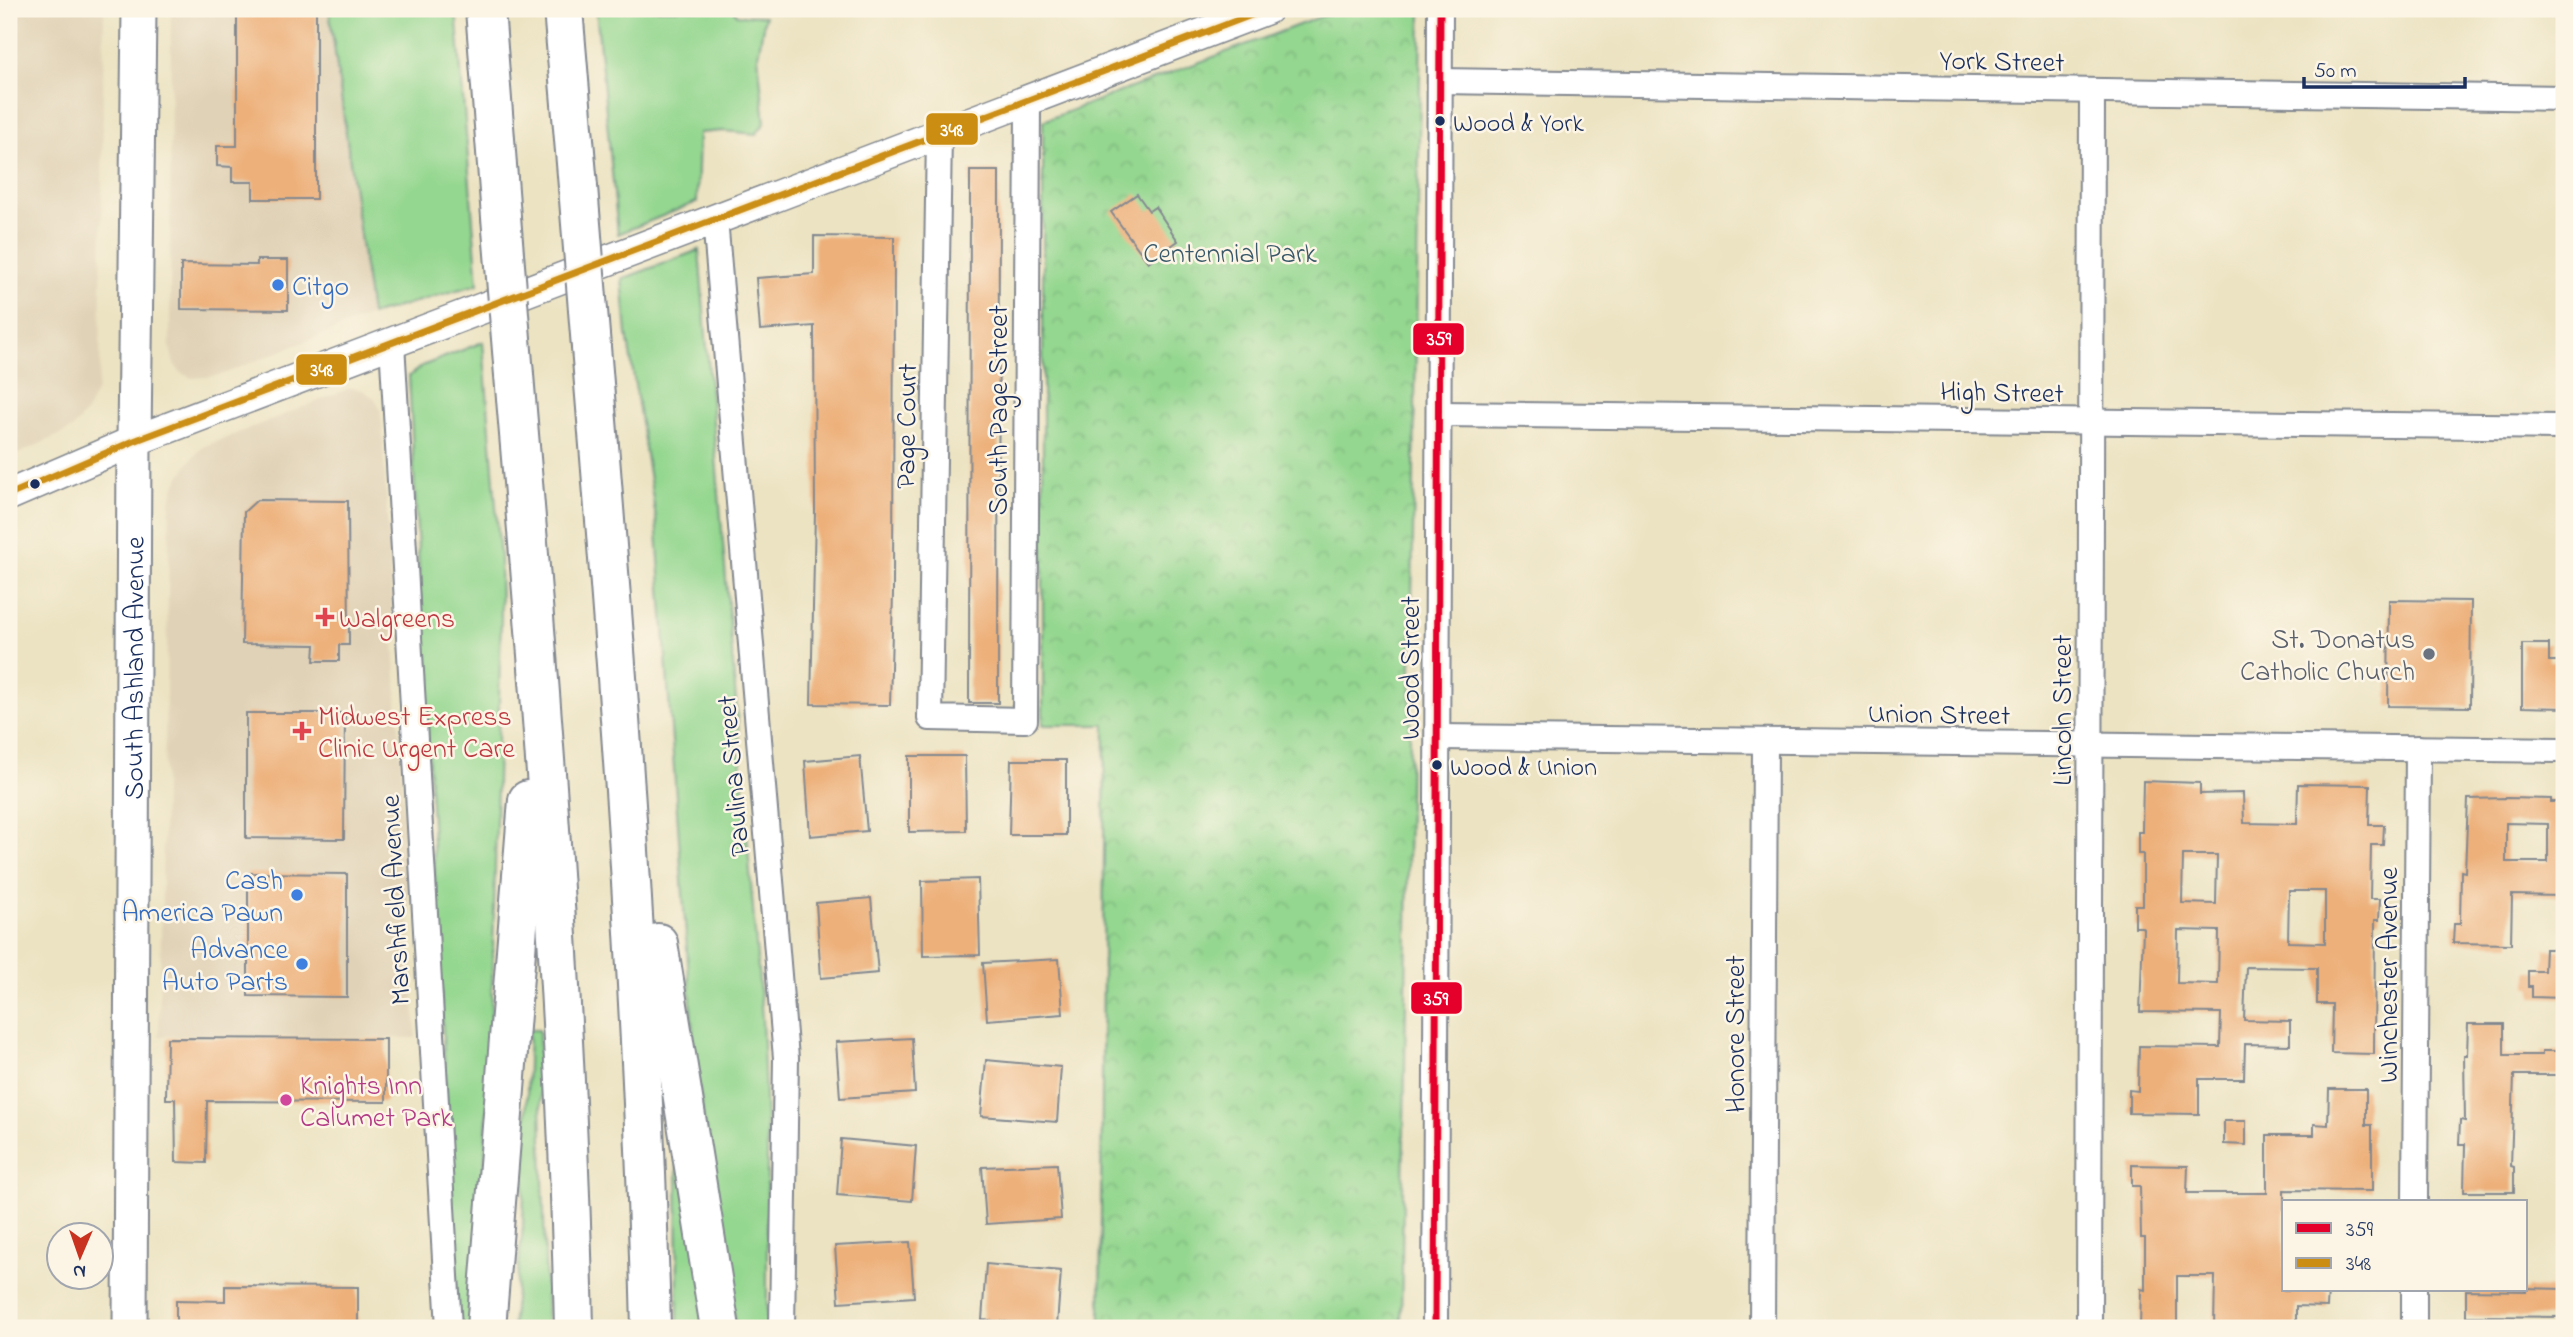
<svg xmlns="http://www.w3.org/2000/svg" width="2573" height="1337" font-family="'Indie Flower',sans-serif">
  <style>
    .built { fill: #e0d2b6 }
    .grass { fill: #94d790; stroke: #588377; stroke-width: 2 }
    .park { fill: url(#park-crowns); stroke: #588377; stroke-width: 2 }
    .building { fill: #edb07a; fill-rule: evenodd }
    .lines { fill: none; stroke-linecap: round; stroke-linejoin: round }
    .minor-casing { stroke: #848990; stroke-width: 28 }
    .tertiary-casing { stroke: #848990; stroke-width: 33 }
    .secondary-casing { stroke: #848990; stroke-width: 37 }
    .motorway-casing { stroke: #848990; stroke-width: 42 }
    .minor { stroke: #fff; stroke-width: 24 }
    .tertiary { stroke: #fff; stroke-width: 30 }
    .secondary { stroke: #fff; stroke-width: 33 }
    .motorway { stroke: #fff; stroke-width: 38 }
    .motorway-bridge-casing { stroke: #848990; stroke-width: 42; stroke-linecap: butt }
    .motorway-bridge { stroke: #fff; stroke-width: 38 }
    .bus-1-casing { stroke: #fcf5e5; stroke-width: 12 }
    .bus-2-casing { stroke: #fcf5e5; stroke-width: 12 }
    .bus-1 { stroke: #e4002b; stroke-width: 7 }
    .bus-2 { stroke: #cb8e13; stroke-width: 7 }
    .bus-dot { fill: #1b2f5e; stroke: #fcf5e5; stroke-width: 2.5 }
    .shop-dot { fill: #3f7fe0; stroke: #fcf5e5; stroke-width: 2.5 }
    .health-dot { fill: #e0444e; stroke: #fcf5e5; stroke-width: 2.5 }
    .worship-dot { fill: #6b7280; stroke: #fcf5e5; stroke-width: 2.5 }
    .hotel-dot { fill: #d1479c; stroke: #fcf5e5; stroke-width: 2.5 }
    .labels { text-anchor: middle; stroke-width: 5; stroke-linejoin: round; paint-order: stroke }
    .bus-label { font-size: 26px; fill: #1b2f5e; stroke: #fcf5e5; text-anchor: start }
    .street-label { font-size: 28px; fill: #1b2f5e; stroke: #fcf5e5 }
    .park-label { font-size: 28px; fill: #39596a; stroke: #fcf5e5 }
    .shop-label { font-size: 28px; fill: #366cbe; stroke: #fcf5e5; text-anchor: end }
    .health-label { font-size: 28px; fill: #be3a42; stroke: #fcf5e5; text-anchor: start }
    .worship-label { font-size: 28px; fill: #5b616d; stroke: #fcf5e5; text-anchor: end }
    .hotel-label { font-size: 28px; fill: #b23c85; stroke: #fcf5e5; text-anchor: start }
    .line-badge { stroke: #fcf5e5; stroke-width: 2.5 }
    .badge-label { font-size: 19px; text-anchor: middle; font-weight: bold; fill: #fff }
  </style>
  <defs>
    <pattern id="park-crowns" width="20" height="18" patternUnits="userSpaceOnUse" patternTransform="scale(1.75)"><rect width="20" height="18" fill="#94d790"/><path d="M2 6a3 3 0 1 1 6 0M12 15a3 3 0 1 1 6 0" fill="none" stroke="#7fb97f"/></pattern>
  </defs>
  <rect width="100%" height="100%" fill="#fcf5e5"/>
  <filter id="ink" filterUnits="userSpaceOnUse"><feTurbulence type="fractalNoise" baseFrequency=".0143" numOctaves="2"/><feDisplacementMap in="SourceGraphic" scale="14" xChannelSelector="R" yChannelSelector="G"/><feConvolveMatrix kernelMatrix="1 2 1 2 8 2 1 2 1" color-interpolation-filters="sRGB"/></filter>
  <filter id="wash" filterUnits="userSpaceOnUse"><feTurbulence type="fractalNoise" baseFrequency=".00686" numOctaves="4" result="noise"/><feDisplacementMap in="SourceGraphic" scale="28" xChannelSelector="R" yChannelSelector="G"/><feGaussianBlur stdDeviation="1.57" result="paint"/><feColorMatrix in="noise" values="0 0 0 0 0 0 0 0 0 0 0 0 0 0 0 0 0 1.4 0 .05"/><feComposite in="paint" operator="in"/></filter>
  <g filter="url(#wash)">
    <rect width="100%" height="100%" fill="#ece3c2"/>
    <g class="built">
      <polygon points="9,9 104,9 100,369 97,390 86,412 72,429 9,458"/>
      <polygon points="171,9 330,9 371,315 223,374 208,377 192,378 181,373 174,364 170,347"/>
      <polygon points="351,388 363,390 375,399 380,409 382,427 416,1038 159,1036 170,500 177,481 191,460 203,447"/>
    </g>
    <g class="grass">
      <polygon points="329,9 456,9 478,284 371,315"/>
      <polygon points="596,9 734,9 737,15 765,16 758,56 765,123 756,134 724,131 699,133 697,202 618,234"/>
      <polygon points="699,250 762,1018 767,1147 767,1328 736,1328 695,1062 656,518 627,334 622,279"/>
      <polygon points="483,342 500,557 501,617 491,1033 477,1328 458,1328 409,376 422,366"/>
      <polygon points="529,1030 539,1030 547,1328 512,1328 523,1226"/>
      <polygon points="677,1122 710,1328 678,1328"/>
    </g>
    <polygon class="park" points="1341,9 1417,9 1421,11 1401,1328 1100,1328 1105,725 1043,725 1043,121"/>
    <g id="blocks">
      <g class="building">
        <polygon points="237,9 316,9 316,199 253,199 253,182 232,182 232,167 217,166 217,146 237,146"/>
        <polygon points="970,171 999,171 998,703 969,703"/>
        <polygon points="1137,194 1149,211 1155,207 1178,241 1148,262 1111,212"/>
        <polygon points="814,236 894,237 893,593 890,705 811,704 815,511 814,326 760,330 756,278 814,274"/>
        <polygon points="257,260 288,260 288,310 181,309 181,264 257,265"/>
        <polygon points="257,500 348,501 349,645 339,645 339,661 314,661 315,645 242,644 244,512"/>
        <polygon points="2389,600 2471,601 2470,707 2388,706"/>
        <polygon points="2522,644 2549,644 2549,661 2564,661 2564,708 2522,707"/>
        <polygon points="246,713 345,713 344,839 246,838"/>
        <polygon points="860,756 867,831 810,836 805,761"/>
        <polygon points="909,756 965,756 966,831 909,832"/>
        <polygon points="1011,760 1066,760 1066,835 1009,835"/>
        <path d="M 2143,781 L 2200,783 L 2200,794 L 2243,793 L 2244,823 L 2297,824 L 2298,784 L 2370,785 L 2369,825 L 2384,825 L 2383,845 L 2371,845 L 2370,899 L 2380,899 L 2379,920 L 2375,920 L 2374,1054 L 2331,1053 L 2332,1004 L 2317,1004 L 2317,968 L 2246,967 L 2244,1020 L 2290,1021 L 2290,1045 L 2245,1044 L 2244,1079 L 2199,1079 L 2199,1114 L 2129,1113 L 2129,1090 L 2138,1091 L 2139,1046 L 2220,1047 L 2221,1013 L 2140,1012 L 2143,929 L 2142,927 L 2135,927 L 2135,905 L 2143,905 L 2143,854 L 2138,854 L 2138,832 L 2142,832 ZM 2183,855 L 2217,855 L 2216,904 L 2182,903 ZM 2289,891 L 2325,891 L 2325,943 L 2288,942 ZM 2178,930 L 2219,931 L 2218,984 L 2177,983 Z"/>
        <path d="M 2508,798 L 2551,799 L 2551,802 L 2564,802 L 2564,896 L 2512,895 L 2511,944 L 2453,943 L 2454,924 L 2460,924 L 2461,871 L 2465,872 L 2468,799 ZM 2506,823 L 2548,824 L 2548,862 L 2506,862 Z"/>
        <polygon points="248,873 347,874 347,997 248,996"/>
        <polygon points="978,879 980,955 923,956 922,881"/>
        <polygon points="871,898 878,973 821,978 816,903"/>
        <polygon points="2545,949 2564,949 2564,998 2532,997 2532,987 2528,987 2528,971 2544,971"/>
        <polygon points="1059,959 1063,1014 987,1020 983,963"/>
        <polygon points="2468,1024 2504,1024 2504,1055 2542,1055 2542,1051 2564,1051 2564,1075 2514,1075 2511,1166 2514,1167 2514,1192 2464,1192 2465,1144 2459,1144 2460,1120 2465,1121 2464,1055 2467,1055"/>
        <polygon points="167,1038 386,1039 386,1102 207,1101 206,1163 176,1162 175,1099 166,1099"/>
        <polygon points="912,1038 915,1093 840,1098 836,1042"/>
        <polygon points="986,1060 1061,1067 1057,1122 981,1116"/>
        <polygon points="2329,1089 2366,1089 2366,1125 2372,1125 2372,1191 2284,1190 2284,1290 2328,1290 2327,1307 2296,1306 2296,1328 2214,1328 2215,1276 2177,1276 2177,1328 2140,1328 2141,1289 2145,1290 2145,1238 2141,1238 2140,1186 2132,1186 2132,1165 2188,1166 2187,1193 2267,1193 2267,1135 2314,1135 2314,1124 2328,1125"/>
        <polygon points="2224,1121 2246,1121 2246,1145 2224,1144"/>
        <polygon points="841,1139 916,1146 912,1201 837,1195"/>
        <polygon points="1057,1164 1061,1219 986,1224 982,1167"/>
        <polygon points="910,1242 914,1297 839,1302 835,1246"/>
        <polygon points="986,1264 1061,1271 1057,1326 982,1320"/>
        <polygon points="225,1286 358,1287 358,1328 176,1328 176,1300 225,1301"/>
        <polygon points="2526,1288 2564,1289 2564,1317 2466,1316 2466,1290 2526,1291"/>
      </g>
    </g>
  </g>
  <g filter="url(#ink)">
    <use href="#blocks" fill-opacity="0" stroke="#848990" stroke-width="2"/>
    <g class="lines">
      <defs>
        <g id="minor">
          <polyline points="1440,81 2564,98"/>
          <polyline points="939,134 930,718 1025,720 1028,101"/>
          <polyline points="715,219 786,1058 782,1328"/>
          <polyline points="392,343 449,1328"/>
          <polyline points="1440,414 2564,427"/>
          <polyline points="1438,737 2564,750"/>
          <polyline points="2415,1202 2418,748"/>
          <polyline points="1435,1328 1440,9"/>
          <polyline points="1762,1328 1765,741"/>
          <polyline points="2089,1328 2092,91"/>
          <polyline points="2414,1328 2414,1290"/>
        </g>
        <polyline id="tertiary" points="9,495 134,441 1267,9"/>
        <g id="secondary">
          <path id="s1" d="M 130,1328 L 134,441 L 139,9"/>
        </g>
        <g id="motorway">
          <polyline points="485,9 501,217"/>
          <polyline points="563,9 578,187"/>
          <path d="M 591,347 C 618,674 643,1000 651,1328"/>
          <path d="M 514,375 C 541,692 567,1010 574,1328"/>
          <polyline points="658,943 720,1328"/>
          <polyline points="486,1328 528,800"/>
        </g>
      </defs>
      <use href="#minor" class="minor-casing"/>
      <use href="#tertiary" class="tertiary-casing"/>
      <use href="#secondary" class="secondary-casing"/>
      <use href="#motorway" class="motorway-casing"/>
      <use href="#minor" class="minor"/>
      <use href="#tertiary" class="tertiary"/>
      <use href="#secondary" class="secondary"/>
      <use href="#motorway" class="motorway"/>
      <defs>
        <g id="motorway-bridge">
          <polyline points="578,187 591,347"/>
          <polyline points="501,217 514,375"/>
        </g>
      </defs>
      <use href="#motorway-bridge" class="motorway-bridge-casing"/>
      <use href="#motorway-bridge" class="motorway-bridge"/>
      <defs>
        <polyline id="bus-1" points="1435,1328 1440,9"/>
        <polyline id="bus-2" points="9,495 134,441 1267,9"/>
      </defs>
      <use href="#bus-1" class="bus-1-casing"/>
      <use href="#bus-2" class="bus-2-casing"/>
      <use href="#bus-1" class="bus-1"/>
      <use href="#bus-2" class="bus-2"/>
    </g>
  </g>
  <g class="bus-dot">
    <circle cx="1440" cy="121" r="6"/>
    <circle cx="35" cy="484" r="6"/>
    <circle cx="1437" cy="765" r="6"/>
  </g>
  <g class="shop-dot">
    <circle cx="278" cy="285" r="7"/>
    <circle cx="297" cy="895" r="7"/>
    <circle cx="302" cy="964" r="7"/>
  </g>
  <g class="health-dot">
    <path d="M321.5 606.5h7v7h7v7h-7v7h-7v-7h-7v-7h7z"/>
    <path d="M298.5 720.5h7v7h7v7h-7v7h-7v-7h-7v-7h7z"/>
  </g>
  <circle class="worship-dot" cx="2429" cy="654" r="7"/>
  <circle class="hotel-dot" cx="286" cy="1100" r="7"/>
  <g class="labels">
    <g class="bus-label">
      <text x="1453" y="131">Wood &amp; York</text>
      <text x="1450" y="775">Wood &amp; Union</text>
    </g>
    <g class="street-label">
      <text transform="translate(2002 60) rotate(1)" y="10">York Street</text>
      <text transform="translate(2002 391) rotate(1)" y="10">High Street</text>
      <text transform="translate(997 410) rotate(-90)" y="10">South Page Street</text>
      <text transform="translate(905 426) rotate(-89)" y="10">Page Court</text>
      <text dy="10" stroke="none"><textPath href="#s1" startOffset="660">South Ashland Avenue</textPath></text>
      <text transform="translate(1409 668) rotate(-90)" y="10">Wood Street</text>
      <text transform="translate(2061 710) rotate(-90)" y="10">Lincoln Street</text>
      <text transform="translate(1939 713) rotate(1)" y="10">Union Street</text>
      <text transform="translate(732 776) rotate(-95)" y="10">Paulina Street</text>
      <text transform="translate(394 900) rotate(-93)" y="10">Marshfield Avenue</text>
      <text transform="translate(2387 975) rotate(-90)" y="10">Winchester Avenue</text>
      <text transform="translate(1734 1034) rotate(-90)" y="10">Honore Street</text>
    </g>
    <g class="park-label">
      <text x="1230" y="262">Centennial Park</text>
    </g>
    <g class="shop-label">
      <text x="292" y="295" text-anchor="start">Citgo</text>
      <text x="283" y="889">Cash<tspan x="283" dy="32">America Pawn</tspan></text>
      <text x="288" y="958">Advance<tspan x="288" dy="32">Auto Parts</tspan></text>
    </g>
    <g class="health-label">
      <text x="339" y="627">Walgreens</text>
      <text x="318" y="725">Midwest Express<tspan x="318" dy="32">Clinic Urgent Care</tspan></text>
    </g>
    <g class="worship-label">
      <text x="2415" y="648">St. Donatus<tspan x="2415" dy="32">Catholic Church</tspan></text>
    </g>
    <g class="hotel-label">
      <text x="300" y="1094">Knights Inn<tspan x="300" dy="32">Calumet Park</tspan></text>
    </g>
  </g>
  <g class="line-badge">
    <rect x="925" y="112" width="54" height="34" rx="7" fill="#cb8e13"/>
    <rect x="1412" y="322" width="53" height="34" rx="7" fill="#e4002b"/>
    <rect x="295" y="353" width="53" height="33" rx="7" fill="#cb8e13"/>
    <rect x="1410" y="981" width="53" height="34" rx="7" fill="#e4002b"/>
  </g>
  <g class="badge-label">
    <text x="952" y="136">348</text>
    <text x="1439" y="345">359</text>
    <text x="322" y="376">348</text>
    <text x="1436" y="1005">359</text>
  </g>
  <rect width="2573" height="1337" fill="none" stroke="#fcf5e5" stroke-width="35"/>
  <rect x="2282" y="1200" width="245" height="91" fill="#fcf5e5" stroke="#a2a6af" stroke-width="2"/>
  <rect x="2296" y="1223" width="35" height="10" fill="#e4002b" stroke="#a2a6af" stroke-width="2"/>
  <text x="2346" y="1236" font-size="21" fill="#1b2f5e">359</text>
  <rect x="2296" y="1258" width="35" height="10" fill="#cb8e13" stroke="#a2a6af" stroke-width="2"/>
  <text x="2346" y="1270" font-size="21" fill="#1b2f5e">348</text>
  <g transform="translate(80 1256) rotate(182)"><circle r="33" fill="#fcf5e5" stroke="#a2a6af" stroke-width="2"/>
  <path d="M0-5L12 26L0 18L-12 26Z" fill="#c8321e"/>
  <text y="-10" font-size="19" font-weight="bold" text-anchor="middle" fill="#1b2f5e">N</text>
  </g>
  <path d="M2304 77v10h161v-10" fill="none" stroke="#1b2f5e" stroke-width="3.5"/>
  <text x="2314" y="77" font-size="21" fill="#1b2f5e" stroke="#fcf5e5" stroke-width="5" paint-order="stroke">50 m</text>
</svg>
